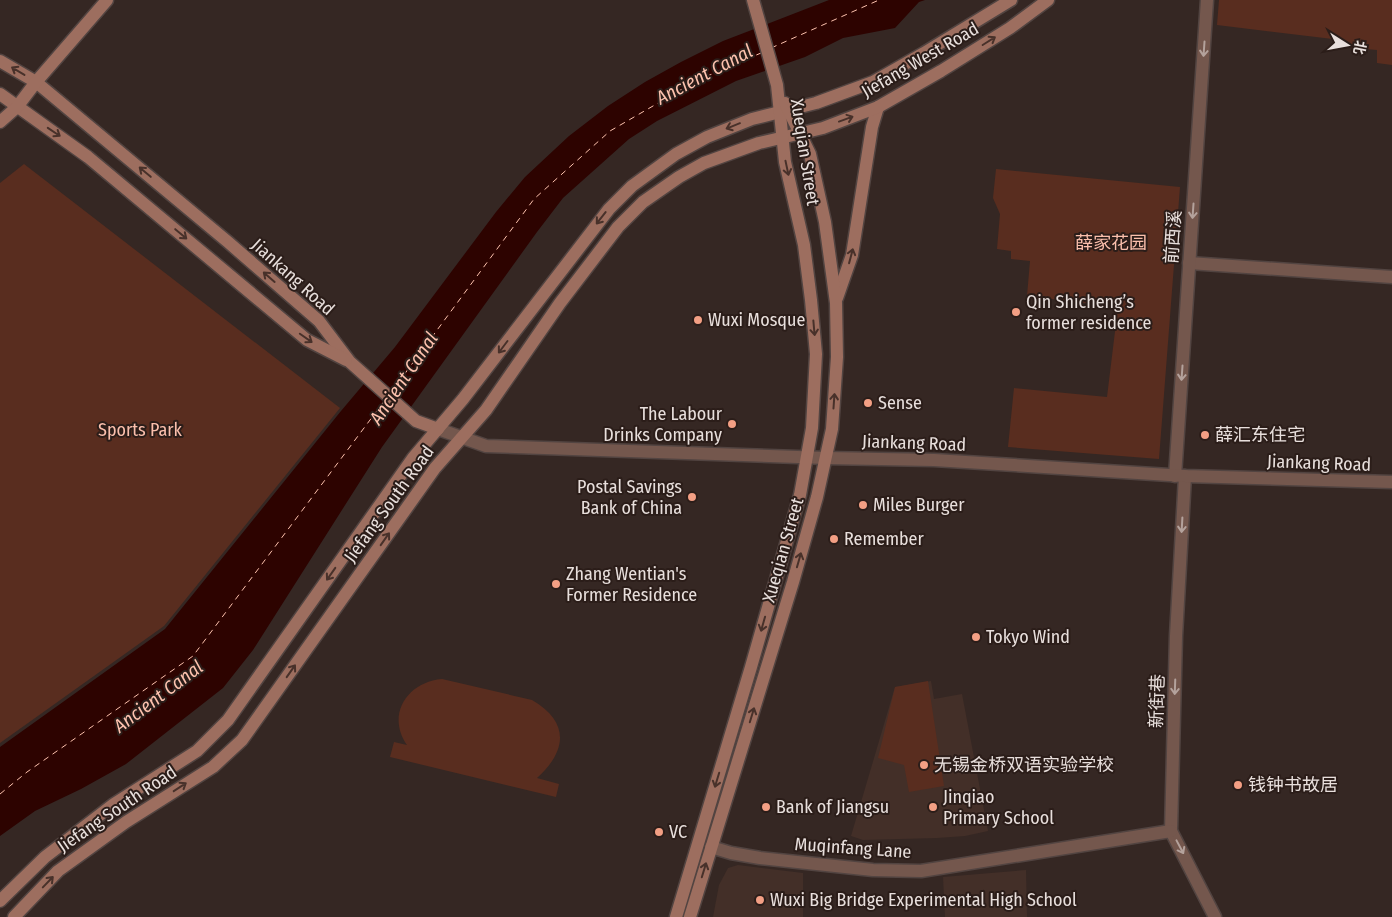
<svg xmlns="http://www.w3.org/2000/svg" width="1392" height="917" font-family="'Fira Sans Condensed','Noto Sans SC',sans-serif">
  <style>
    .built { fill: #432f28 }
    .green { fill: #592d1f }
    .water { fill: #2d0300 }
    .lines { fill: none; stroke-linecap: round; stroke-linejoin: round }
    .ferry { stroke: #fdc2ae; stroke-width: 1; stroke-dasharray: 6 5; stroke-linecap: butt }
    .minor-casing { stroke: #524441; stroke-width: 15 }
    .tertiary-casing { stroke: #524441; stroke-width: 15 }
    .secondary-casing { stroke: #524441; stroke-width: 15 }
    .minor { stroke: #74574d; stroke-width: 12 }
    .tertiary { stroke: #74574d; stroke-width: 12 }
    .secondary { stroke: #9d6e5f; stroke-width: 12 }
    .oneway { stroke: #48312a }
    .oneway2 { stroke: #b4a29c }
    .poi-dot { fill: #f39f84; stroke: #2b1d19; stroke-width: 2 }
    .labels { text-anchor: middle; stroke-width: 4; stroke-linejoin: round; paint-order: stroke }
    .street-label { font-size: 18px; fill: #e8dfdc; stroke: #2b1d19 }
    .park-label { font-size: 18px; fill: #fbbfac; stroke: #2b1d19 }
    .poi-label { font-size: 18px; fill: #e8dfdc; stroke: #2b1d19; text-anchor: start }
    .water-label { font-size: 19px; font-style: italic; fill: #fdc2ae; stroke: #2b1d19 }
  </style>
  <rect width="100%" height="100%" fill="#352723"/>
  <g class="built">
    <polygon points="931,681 934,699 962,694 988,831 965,836 937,838 863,840 851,836 895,687"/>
    <polygon points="738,865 803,873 803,917 713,917 719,885 728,868"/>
    <polygon points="1026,870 1027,917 945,917 943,877"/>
  </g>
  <g class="green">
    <polygon points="1219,0 1392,0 1392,65 1377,63 1377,50 1340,47 1341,40 1217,25"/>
    <polygon points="24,164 340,408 164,626 0,743 0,183"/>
    <polygon points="996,169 1180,187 1159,459 1008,447 1014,388 1107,397 1118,307 1027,296 1030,261 1011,259 1011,251 997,249 1000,214 993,198"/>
    <path d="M 442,679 L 532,700 C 570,722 567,751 537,778 L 559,784 L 556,797 L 390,757 L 394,742 L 407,745 C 386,715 407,682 442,679 Z"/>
    <polygon points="928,681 944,786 909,792 904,765 878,758 895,687"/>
  </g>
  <polygon class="water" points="829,0 925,0 919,2 895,28 843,38 805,57 736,81 657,121 629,139 563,198 537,232 382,447 253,650 223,688 126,764 81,789 35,811 0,836 0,747 165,629 341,411 395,347 496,212 525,177 569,136 608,106 645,82 681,62 723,41"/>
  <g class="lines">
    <g class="ferry">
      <polyline points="771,48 879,0"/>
      <polyline points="392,391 534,199 610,131 696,81 761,53"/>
      <polyline points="0,794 27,772 193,656 385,400"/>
    </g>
    <defs>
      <g id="minor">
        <polyline points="1189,263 1392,277"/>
        <polyline points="1175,476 1207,0"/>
        <polyline points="1185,476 1176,636 1171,831 1215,917"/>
        <polyline points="711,847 731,853 760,858 873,870 921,871 1171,831"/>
      </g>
      <polyline id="tertiary" points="438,429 486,446 826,458 934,460 1185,476 1392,482"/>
      <g id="secondary">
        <polyline points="0,61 36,82 228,242 319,321 350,362 416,421 438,429"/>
        <polyline points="0,94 88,157 307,340 346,360"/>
        <polyline points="0,122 17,107 36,82 107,0"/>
        <polyline points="837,298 852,255 872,127 878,107"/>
        <polyline points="0,901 45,857 114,804 197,751 228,720 413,458 463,399 609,209 632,186 676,154 707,137 752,119 816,103 873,82 924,53 1011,0"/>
        <polyline points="14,917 58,871 126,822 213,767 242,740 435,468 486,410 560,303 618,227 643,202 679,177 704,163 759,143 823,128 878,107 941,71 1010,28 1048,0"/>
        <polyline points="676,917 751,667 800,495 812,428 816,354 811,300 804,245 785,162 777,85 753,0"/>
        <polyline points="690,917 793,582 817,497 832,429 837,357 836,303 825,222 810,154 785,103"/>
      </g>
    </defs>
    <use href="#minor" class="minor-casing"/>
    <use href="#tertiary" class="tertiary-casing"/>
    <use href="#secondary" class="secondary-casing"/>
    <use href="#minor" class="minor"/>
    <use href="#tertiary" class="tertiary"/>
    <use href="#secondary" class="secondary"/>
  </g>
  <defs><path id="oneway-shaft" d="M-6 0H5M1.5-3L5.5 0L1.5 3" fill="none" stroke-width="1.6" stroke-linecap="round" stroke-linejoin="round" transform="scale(1.25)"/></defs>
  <g class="oneway">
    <use href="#oneway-shaft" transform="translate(989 41) rotate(-32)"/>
    <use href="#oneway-shaft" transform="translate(18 71) rotate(-149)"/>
    <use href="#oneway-shaft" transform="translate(846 119) rotate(-20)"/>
    <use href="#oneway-shaft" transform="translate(733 126) rotate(158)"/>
    <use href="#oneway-shaft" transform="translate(54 132) rotate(34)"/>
    <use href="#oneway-shaft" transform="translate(787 168) rotate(78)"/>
    <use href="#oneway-shaft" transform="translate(145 172) rotate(-140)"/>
    <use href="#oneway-shaft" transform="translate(601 218) rotate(128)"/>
    <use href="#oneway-shaft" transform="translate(181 234) rotate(40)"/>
    <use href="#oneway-shaft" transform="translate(851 256) rotate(-75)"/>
    <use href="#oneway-shaft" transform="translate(269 277) rotate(-139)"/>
    <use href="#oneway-shaft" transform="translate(814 328) rotate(85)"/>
    <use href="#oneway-shaft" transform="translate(306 338) rotate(35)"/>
    <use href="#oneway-shaft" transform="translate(503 347) rotate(127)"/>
    <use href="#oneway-shaft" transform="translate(834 401) rotate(-86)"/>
    <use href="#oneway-shaft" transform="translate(385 539) rotate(-55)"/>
    <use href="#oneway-shaft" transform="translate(799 560) rotate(-74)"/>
    <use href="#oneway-shaft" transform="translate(331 574) rotate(125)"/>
    <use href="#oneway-shaft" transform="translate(763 624) rotate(106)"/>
    <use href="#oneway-shaft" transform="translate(291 671) rotate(-55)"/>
    <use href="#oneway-shaft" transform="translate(752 715) rotate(-73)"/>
    <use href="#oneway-shaft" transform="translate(717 780) rotate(107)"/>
    <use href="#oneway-shaft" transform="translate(180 787) rotate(-33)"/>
    <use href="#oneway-shaft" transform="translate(704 870) rotate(-73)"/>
    <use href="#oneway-shaft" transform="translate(48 882) rotate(-46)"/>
  </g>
  <g class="oneway2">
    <use href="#oneway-shaft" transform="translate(1204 49) rotate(94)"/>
    <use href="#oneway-shaft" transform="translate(1193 211) rotate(94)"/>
    <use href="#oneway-shaft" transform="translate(1182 373) rotate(94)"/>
    <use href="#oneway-shaft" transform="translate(1182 525) rotate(93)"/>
    <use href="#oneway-shaft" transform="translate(1175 687) rotate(92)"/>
    <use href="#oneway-shaft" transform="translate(1180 847) rotate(62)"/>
  </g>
  <g class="poi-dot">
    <circle cx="1016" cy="312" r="5"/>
    <circle cx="698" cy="320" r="5"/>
    <circle cx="868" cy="403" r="5"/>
    <circle cx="732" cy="424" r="5"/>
    <circle cx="1205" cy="435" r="5"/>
    <circle cx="692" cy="497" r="5"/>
    <circle cx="863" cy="505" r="5"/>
    <circle cx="834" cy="539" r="5"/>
    <circle cx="556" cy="584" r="5"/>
    <circle cx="976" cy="637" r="5"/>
    <circle cx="924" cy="765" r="5"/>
    <circle cx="1238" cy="785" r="5"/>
    <circle cx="766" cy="807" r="5"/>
    <circle cx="933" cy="807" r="5"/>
    <circle cx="659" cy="832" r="5"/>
    <circle cx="760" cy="900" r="5"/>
  </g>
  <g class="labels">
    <g class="street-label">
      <text transform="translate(920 60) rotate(-30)" y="6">Jiefang West Road</text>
      <text transform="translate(805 152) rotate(81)" y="6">Xueqian Street</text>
      <text transform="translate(1173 237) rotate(-86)" y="6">前西溪</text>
      <text transform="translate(293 277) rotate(42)" y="6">Jiankang Road</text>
      <text transform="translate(914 443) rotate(2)" y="6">Jiankang Road</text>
      <text transform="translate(1319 463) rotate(2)" y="6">Jiankang Road</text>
      <text transform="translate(389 504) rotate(-54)" y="6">Jiefang South Road</text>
      <text transform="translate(783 550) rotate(-74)" y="6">Xueqian Street</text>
      <text transform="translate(1157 701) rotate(-88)" y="6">新街巷</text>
      <text transform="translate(117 809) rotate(-34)" y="6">Jiefang South Road</text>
      <text transform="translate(853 848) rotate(4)" y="6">Muqinfang Lane</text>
    </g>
    <g class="park-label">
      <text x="1111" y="249">薛家花园</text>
      <text x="140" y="436">Sports Park</text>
    </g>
    <g class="poi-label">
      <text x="1026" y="308">Qin Shicheng’s<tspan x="1026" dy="21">former residence</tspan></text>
      <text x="708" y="326">Wuxi Mosque</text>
      <text x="878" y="409">Sense</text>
      <text x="722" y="420" text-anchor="end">The Labour<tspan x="722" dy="21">Drinks Company</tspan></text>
      <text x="1215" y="441">薛汇东住宅</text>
      <text x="682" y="493" text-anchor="end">Postal Savings<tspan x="682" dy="21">Bank of China</tspan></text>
      <text x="873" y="511">Miles Burger</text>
      <text x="844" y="545">Remember</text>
      <text x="566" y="580">Zhang Wentian's<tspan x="566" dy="21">Former Residence</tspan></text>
      <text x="986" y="643">Tokyo Wind</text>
      <text x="934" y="771">无锡金桥双语实验学校</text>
      <text x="1248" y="791">钱钟书故居</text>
      <text x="943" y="803">Jinqiao<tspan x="943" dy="21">Primary School</tspan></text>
      <text x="776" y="813">Bank of Jiangsu</text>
      <text x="669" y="838">VC</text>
      <text x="770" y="906">Wuxi Big Bridge Experimental High School</text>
    </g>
    <g class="water-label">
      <text transform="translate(704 74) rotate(-28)" y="7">Ancient Canal</text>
      <text transform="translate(403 378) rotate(-56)" y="7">Ancient Canal</text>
      <text transform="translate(158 696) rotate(-37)" y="7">Ancient Canal</text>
    </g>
  </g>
  <g transform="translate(1347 45) rotate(101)" stroke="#2b1d19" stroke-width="4" paint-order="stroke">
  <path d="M0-4L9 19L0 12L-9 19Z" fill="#e8dfdc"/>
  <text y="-8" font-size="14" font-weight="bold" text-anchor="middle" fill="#e8dfdc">北</text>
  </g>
</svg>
